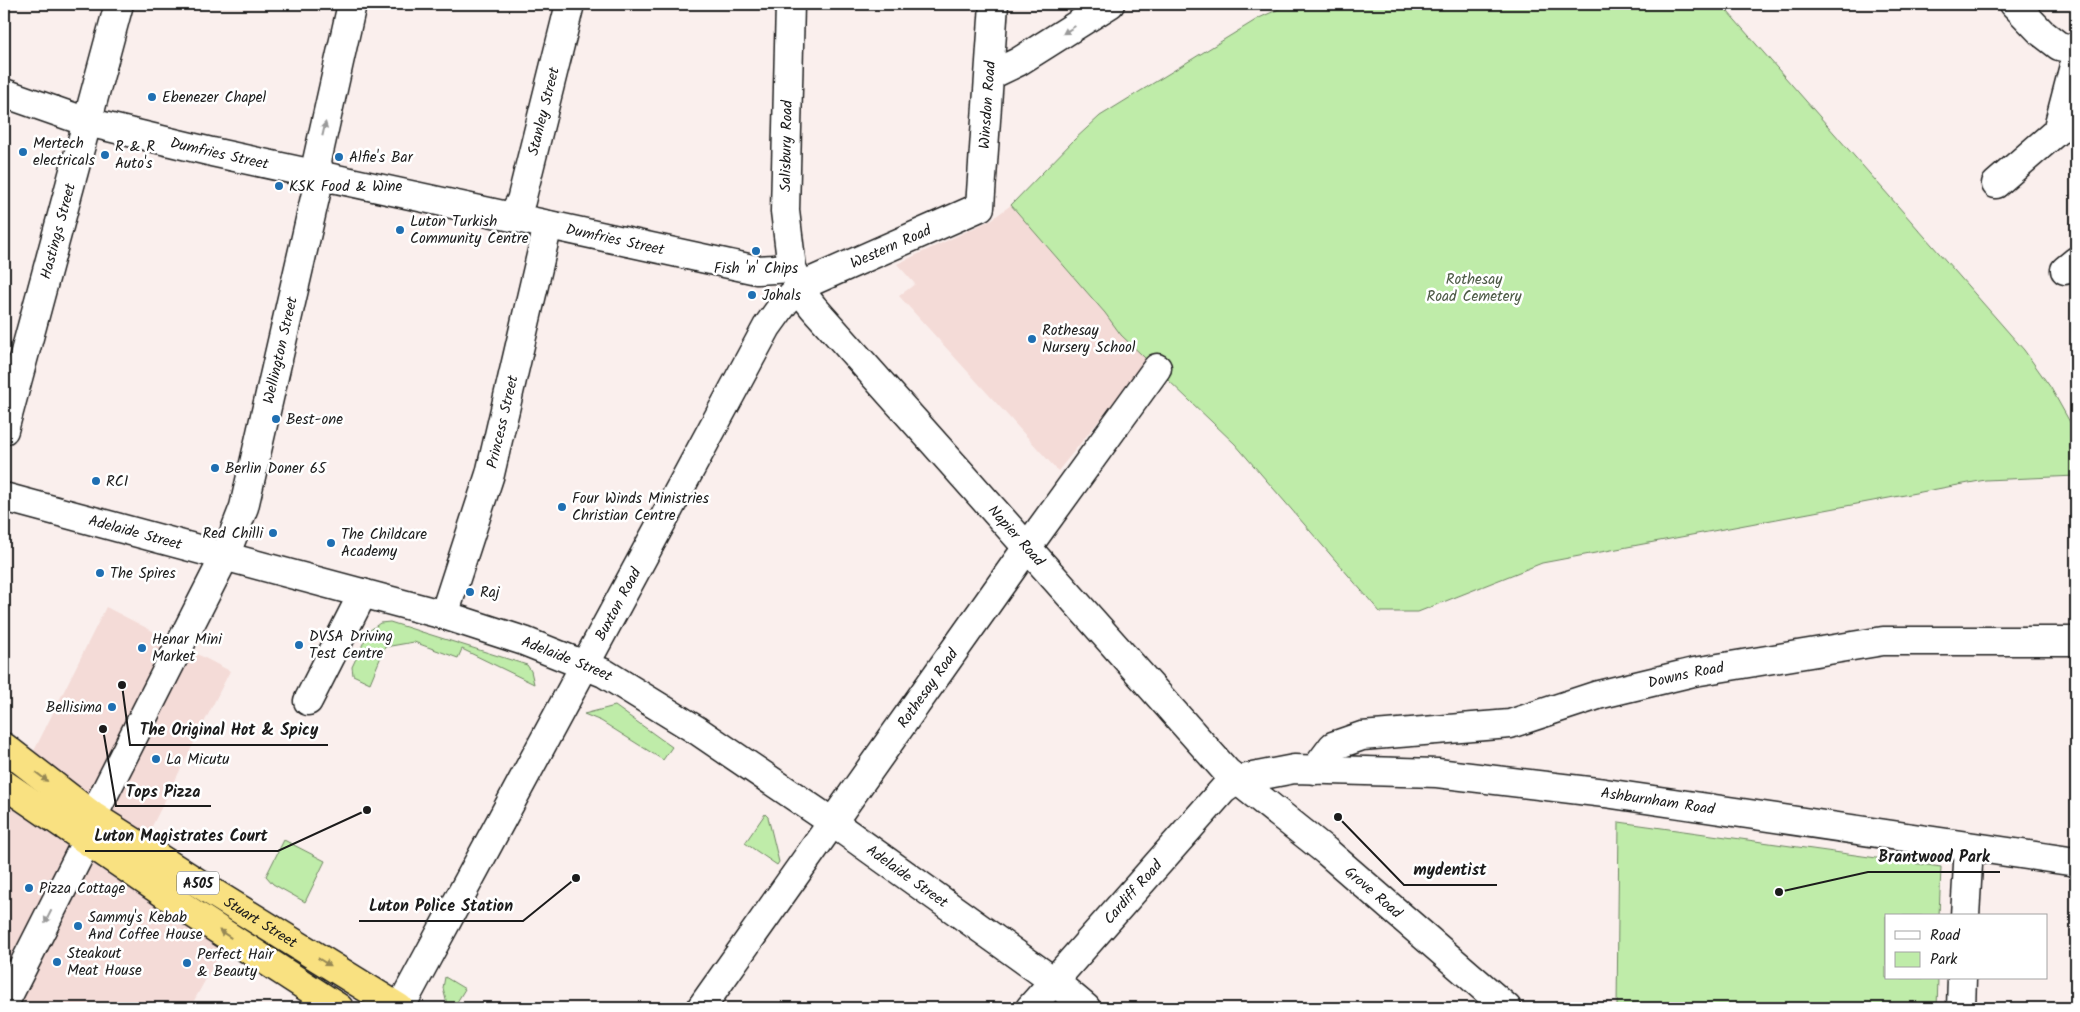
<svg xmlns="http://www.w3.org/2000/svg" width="2080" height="1012" font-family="Kalam,sans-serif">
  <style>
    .built { fill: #f4dbd7 }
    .green { fill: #bfeca9; stroke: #6e8462 }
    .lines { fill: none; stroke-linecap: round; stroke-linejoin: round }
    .minor-casing { stroke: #1c1c1c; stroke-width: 31 }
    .highway-casing { stroke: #1c1c1c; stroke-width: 31 }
    .minor { stroke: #fff; stroke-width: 28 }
    .highway { stroke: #f9e181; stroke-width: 28 }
    .oneway { fill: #999 }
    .oneway2 { fill: #968854 }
    .poi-dot { fill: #1f6fb2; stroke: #fff; stroke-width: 2 }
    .labels { text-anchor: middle; stroke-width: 5; stroke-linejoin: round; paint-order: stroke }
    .shield { fill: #fff; stroke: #606060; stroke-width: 1 }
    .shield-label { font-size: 14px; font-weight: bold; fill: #1c1c1c }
    .poi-label { font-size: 15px; fill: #1c1c1c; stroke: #fff; text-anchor: start }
    .street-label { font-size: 15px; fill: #1c1c1c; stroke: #fff }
    .park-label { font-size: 15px; fill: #4d5a46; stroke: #fff }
    .leader { fill: none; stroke: #1c1c1c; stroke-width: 2 }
    .callout-dot { fill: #1c1c1c; stroke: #fff; stroke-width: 2 }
    .callout-label { font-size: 16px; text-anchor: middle; font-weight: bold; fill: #1c1c1c; stroke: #fff; stroke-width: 5; stroke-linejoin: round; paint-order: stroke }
  </style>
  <rect width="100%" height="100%" fill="#faefed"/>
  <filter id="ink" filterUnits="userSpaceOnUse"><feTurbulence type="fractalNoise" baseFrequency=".02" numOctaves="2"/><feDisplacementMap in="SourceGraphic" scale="10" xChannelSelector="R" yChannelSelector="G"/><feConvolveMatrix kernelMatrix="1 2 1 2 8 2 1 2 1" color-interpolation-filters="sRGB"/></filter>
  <g filter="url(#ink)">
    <g class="built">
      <polygon points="1011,205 1105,313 1121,335 1148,360 1058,471 899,296 915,284 897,264 991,220"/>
      <polygon points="106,607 230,671 135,860 235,926 190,1008 4,1008 4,811"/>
    </g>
    <g class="green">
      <polygon points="1290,4 1721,4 2024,350 2051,388 2076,433 2076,476 1985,480 1542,563 1418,612 1380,612 1235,444 1121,335 1105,313 1011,205 1074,140 1100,116 1259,18"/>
      <polygon points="390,622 527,665 531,671 534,684 462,649 458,658 414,642 385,647 370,683 353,675 352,667 369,631 380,623"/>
      <polygon points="615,706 672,747 663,760 601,721 584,714"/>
      <polygon points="765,814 768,817 779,862 777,865 745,843"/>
      <polygon points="1619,822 1941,867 1939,916 1886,916 1886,978 1938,978 1937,1008 1617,1008"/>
      <polygon points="284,840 325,861 305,902 273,884 266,876"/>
      <polygon points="445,977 465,989 457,1002 467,1008 448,1008 443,988"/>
    </g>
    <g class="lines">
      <defs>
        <g id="minor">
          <path id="s1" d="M 790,4 L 785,211 L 792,268 L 806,298 L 813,307 L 1227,772 L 1326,851 L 1507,1008"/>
          <polyline points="2014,4 2042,33 2059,46 2076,50"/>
          <polyline points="991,75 1018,62 1110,4"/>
          <path id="s2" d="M 4,93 L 87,122 L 212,152 L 757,270 L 792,268"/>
          <polyline points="1996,184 2057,131 2076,58"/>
          <path id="s3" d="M 512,216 L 521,201 L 570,4"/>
          <polyline points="2065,270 2076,261"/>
          <path id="s4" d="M 4,430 L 119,4"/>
          <path id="s5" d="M 4,497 L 444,615 L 524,641 L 604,673 L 698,731 L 832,822 L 1055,982 L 1086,1008"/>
          <path id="s6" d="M 444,615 L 490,474 L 548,225"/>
          <polyline points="308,701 363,593"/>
          <path id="s7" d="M 1315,770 L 1333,746 L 1362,736 L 1510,724 L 1598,695 L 1694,672 L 1883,641 L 2076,641"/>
          <path id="s8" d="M 93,816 L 225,556 L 244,507 L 320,176 L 317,161 L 352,4"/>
          <polyline points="1965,916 1969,847"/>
          <polyline points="4,1004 86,842"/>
          <path id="s9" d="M 400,1008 L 767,327 L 785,302 L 801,286 L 980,207 L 994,4"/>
          <path id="s10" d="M 701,1008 L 1026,549 L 1157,368"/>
          <path id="s11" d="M 1030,1008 L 1223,790 L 1237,780 L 1294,769 L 1437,773 L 1605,793 L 2076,862"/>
          <polyline points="1961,1008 1962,978"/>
        </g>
        <g id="highway">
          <path id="s12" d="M 4,747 L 93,816 L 217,895 L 399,1008"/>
          <polyline points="4,784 194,914 339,1008"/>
        </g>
      </defs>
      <use href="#minor" class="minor-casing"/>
      <use href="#highway" class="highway-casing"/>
      <use href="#minor" class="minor"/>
      <use href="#highway" class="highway"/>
    </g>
    <defs><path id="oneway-solid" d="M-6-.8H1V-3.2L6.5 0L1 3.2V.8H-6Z" transform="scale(1.25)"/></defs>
    <g class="oneway">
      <use href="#oneway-solid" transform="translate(1069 30) rotate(148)"/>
      <use href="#oneway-solid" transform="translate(324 129) rotate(-77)"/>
      <use href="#oneway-solid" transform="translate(48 917) rotate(117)"/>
    </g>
    <g class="oneway2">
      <use href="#oneway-solid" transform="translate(42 777) rotate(38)"/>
      <use href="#oneway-solid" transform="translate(225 934) rotate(-147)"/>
      <use href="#oneway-solid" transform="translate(324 962) rotate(32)"/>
    </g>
  </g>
  <g class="poi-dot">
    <circle cx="152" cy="97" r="5"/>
    <circle cx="23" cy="152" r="5"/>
    <circle cx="105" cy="155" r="5"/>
    <circle cx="339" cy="157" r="5"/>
    <circle cx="279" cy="186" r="5"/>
    <circle cx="400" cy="230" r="5"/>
    <circle cx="756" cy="251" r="5"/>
    <circle cx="752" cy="295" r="5"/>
    <circle cx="1032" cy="339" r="5"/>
    <circle cx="276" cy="419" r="5"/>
    <circle cx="215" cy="468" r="5"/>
    <circle cx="96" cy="481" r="5"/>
    <circle cx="562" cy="507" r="5"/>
    <circle cx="273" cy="533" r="5"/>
    <circle cx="331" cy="543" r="5"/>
    <circle cx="100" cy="573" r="5"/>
    <circle cx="470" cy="592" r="5"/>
    <circle cx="299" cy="645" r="5"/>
    <circle cx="142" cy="648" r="5"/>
    <circle cx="112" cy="707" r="5"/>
    <circle cx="156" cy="759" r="5"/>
    <circle cx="29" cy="888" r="5"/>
    <circle cx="78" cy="926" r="5"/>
    <circle cx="57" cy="962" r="5"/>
    <circle cx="187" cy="963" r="5"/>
  </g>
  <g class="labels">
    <rect class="shield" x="177" y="871.5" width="42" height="23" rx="4"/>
    <g class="shield-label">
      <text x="198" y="888">A505</text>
    </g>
    <g class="poi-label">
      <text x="162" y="102">Ebenezer Chapel</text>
      <text x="33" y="148">Mertech<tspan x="33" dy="17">electricals</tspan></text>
      <text x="115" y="151">R &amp; R<tspan x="115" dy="17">Auto's</tspan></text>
      <text x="349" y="162">Alfie's Bar</text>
      <text x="289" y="191">KSK Food &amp; Wine</text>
      <text x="410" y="226">Luton Turkish<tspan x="410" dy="17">Community Centre</tspan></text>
      <text x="756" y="273" text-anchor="middle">Fish 'n' Chips</text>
      <text x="762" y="300">Johals</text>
      <text x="1042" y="335">Rothesay<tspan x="1042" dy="17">Nursery School</tspan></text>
      <text x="286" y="424">Best-one</text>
      <text x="225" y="473">Berlin Doner 65</text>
      <text x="106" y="486">RCI</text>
      <text x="572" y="503">Four Winds Ministries<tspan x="572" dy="17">Christian Centre</tspan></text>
      <text x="263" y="538" text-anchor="end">Red Chilli</text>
      <text x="341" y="539">The Childcare<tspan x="341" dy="17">Academy</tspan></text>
      <text x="110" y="578">The Spires</text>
      <text x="480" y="597">Raj</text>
      <text x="309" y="641">DVSA Driving<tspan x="309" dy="17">Test Centre</tspan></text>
      <text x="152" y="644">Henar Mini<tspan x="152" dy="17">Market</tspan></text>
      <text x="102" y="712" text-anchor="end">Bellisima</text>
      <text x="166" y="764">La Micutu</text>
      <text x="39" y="893">Pizza Cottage</text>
      <text x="88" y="922">Sammy's Kebab<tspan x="88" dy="17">And Coffee House</tspan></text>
      <text x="67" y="958">Steakout<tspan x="67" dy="17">Meat House</tspan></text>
      <text x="197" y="959">Perfect Hair<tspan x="197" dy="17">&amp; Beauty</tspan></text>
    </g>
    <g class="street-label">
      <text dy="5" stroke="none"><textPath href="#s9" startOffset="1125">Winsdon Road</textPath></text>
      <text dy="5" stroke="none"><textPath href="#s3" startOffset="110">Stanley Street</textPath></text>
      <text transform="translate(786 146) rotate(-89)" y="5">Salisbury Road</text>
      <text dy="5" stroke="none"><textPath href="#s2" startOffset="224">Dumfries Street</textPath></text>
      <text dy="5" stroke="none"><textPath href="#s4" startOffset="206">Hastings Street</textPath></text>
      <text dy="5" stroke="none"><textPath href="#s2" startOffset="629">Dumfries Street</textPath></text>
      <text dy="5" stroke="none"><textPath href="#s9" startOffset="925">Western Road</textPath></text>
      <text dy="5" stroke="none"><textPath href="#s8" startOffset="505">Wellington Street</textPath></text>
      <text dy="5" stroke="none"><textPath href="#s6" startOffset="202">Princess Street</textPath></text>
      <text dy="5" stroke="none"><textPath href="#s5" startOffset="136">Adelaide Street</textPath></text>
      <text dy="5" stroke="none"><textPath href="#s1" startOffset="615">Napier Road</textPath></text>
      <text dy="5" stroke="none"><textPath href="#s9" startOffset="459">Buxton Road</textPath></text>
      <text dy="5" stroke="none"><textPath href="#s5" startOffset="586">Adelaide Street</textPath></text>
      <text dy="5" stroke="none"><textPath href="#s7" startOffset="392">Downs Road</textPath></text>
      <text dy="5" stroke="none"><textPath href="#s10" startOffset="392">Rothesay Road</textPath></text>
      <text dy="5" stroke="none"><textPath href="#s11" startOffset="732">Ashburnham Road</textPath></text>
      <text dy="5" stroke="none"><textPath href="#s5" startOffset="991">Adelaide Street</textPath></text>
      <text dy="5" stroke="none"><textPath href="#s1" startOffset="1121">Grove Road</textPath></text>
      <text dy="5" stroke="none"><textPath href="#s11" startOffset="155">Cardiff Road</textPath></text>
      <text dy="5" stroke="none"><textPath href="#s12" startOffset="311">Stuart Street</textPath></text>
    </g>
    <g class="park-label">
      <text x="1474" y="284">Rothesay<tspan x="1474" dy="17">Road Cemetery</tspan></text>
    </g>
  </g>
  <path class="leader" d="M122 685L130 745H328M103 729L116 806H211M367 810L278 851H85M1779 892L1868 872H2000M1338 817L1404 885H1497M576 878L523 921H359"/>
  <g class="callout-dot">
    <circle cx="122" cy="685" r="5"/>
    <circle cx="103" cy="729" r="5"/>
    <circle cx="367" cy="810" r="5"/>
    <circle cx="1779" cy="892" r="5"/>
    <circle cx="1338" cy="817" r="5"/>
    <circle cx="576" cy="878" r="5"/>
  </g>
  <g class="callout-label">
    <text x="229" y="735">The Original Hot &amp; Spicy</text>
    <text x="163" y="797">Tops Pizza</text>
    <text x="181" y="841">Luton Magistrates Court</text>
    <text x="1934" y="862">Brantwood Park</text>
    <text x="1450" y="875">mydentist</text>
    <text x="441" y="911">Luton Police Station</text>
  </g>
  <rect width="2080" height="1012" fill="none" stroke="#fff" stroke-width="20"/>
  <rect x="10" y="10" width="2060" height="992" fill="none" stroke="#1c1c1c" stroke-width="2" filter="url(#ink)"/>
  <rect x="1885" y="914" width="162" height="65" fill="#ffffff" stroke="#a4a4a4"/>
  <rect x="1895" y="931" width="25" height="8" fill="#ffffff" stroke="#a4a4a4"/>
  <text x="1930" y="940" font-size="15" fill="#1c1c1c">Road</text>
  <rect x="1895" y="952" width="25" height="15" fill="#bfeca9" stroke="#a4a4a4"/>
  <text x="1930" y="964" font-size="15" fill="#1c1c1c">Park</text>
</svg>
